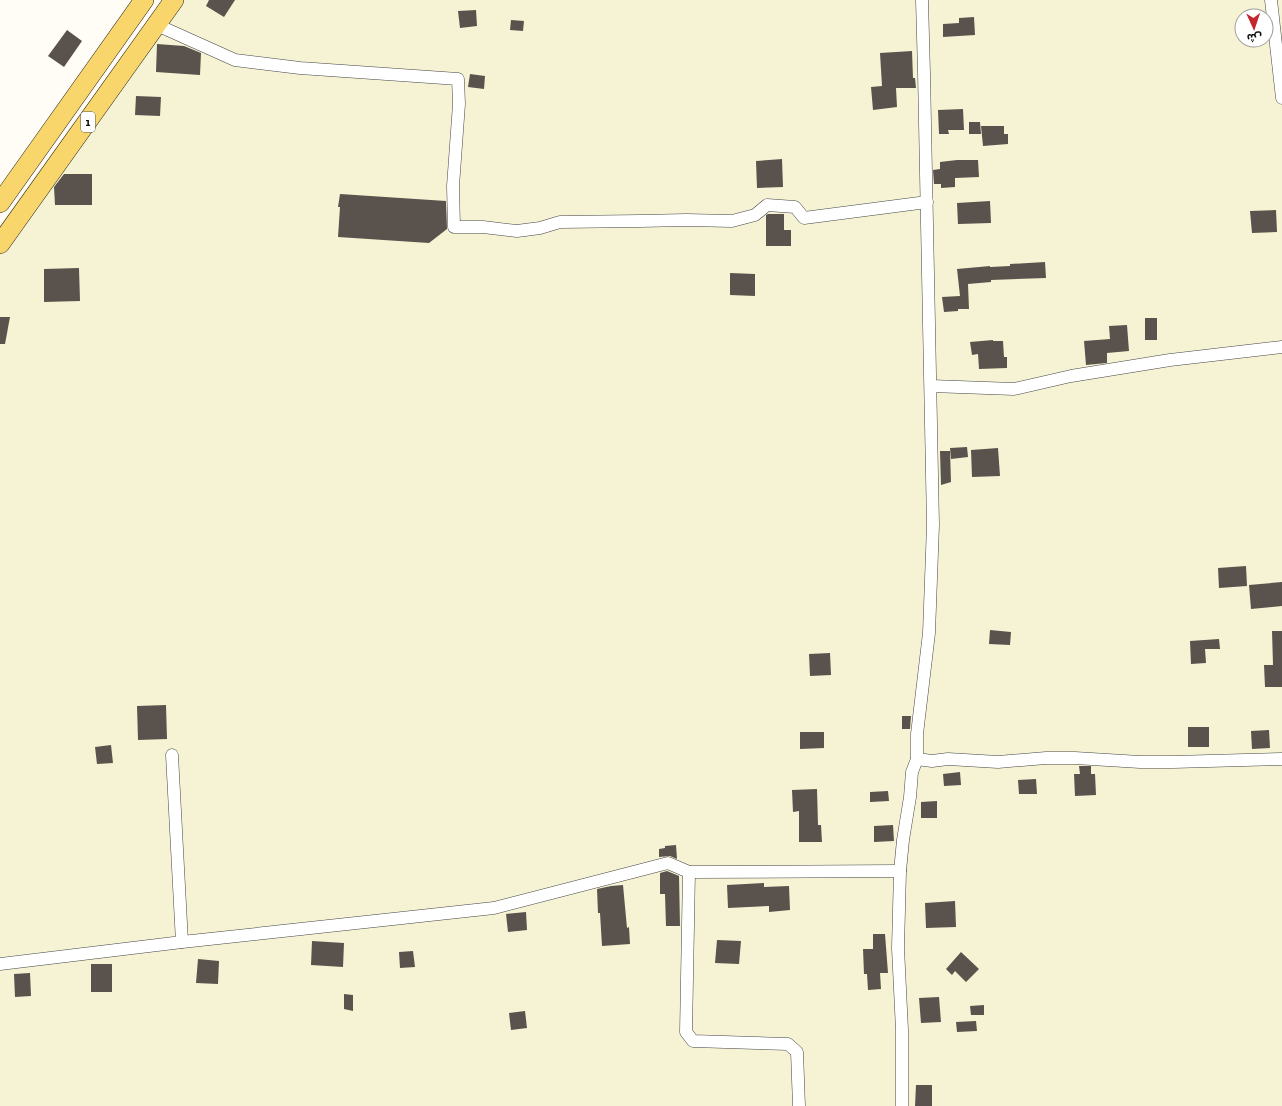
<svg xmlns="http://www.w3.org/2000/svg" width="1282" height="1106" font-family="'Zilla Slab','Noto Sans Arabic',serif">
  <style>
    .farmland { fill: #f6f3d4; fill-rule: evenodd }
    .building { fill: #5a524d }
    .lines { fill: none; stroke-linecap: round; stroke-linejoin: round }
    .minor-casing { stroke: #444; stroke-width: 13 }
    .primary-casing { stroke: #222; stroke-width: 20 }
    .minor { stroke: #fff; stroke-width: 12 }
    .primary { stroke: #f9d66b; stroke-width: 19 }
    .labels { text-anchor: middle; stroke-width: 4; stroke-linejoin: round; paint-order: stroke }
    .shield { fill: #fff; stroke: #585858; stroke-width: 1 }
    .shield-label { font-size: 12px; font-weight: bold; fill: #111 }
  </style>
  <rect width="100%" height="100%" fill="#fffdf5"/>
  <path class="farmland" d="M 162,0 L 1282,0 L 1282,1106 L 0,1106 L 0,225 ZM 1242,16 L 1266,16 L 1266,40 L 1242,40 Z"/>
  <g class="building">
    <polygon points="209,0 235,0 224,17 206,6"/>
    <polygon points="476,10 477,26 460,28 458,11"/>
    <polygon points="974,17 975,35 943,37 943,24 959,23 959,18"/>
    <polygon points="511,20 524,21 523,31 510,30"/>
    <polygon points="67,30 82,41 64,67 48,56"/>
    <polygon points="157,44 184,46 201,53 200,75 156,72"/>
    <polygon points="912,51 913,78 915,78 916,88 896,88 897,107 873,110 871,87 882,86 880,53"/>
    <polygon points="470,74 485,76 484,89 468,87"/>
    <polygon points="136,96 161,97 160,116 135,115"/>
    <polygon points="963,109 964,130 948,130 949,134 939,134 938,110"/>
    <polygon points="969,122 980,122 981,134 969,134"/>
    <polygon points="981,126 1004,126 1004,134 1008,134 1008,144 983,146"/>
    <polygon points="782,159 783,187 757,188 756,161"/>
    <polygon points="957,160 978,160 979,177 955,178 955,187 941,188 941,184 934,184 933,170 940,169 940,162"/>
    <polygon points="64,174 92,174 92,205 55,205 54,187"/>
    <polygon points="340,194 446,201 447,229 429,243 338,237 340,207 338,207"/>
    <polygon points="990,201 991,223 958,224 957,203"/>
    <polygon points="1276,210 1277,232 1252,233 1250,211"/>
    <polygon points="768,214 784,214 784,230 791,230 791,246 766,246 766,215"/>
    <polygon points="1045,262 1046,278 991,280 991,282 968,284 969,309 958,309 958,311 944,312 942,297 960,296 957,269 990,266 990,267 1010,266 1010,264"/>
    <polygon points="79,268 80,301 44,302 44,269"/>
    <polygon points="730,273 755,274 755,296 730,295"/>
    <polygon points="0,317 10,317 5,344 0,344"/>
    <rect x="1145" y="318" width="12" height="22"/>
    <polygon points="1127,325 1129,351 1107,353 1107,363 1086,365 1084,341 1110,339 1109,326"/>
    <polygon points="993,340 993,341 1003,341 1004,357 1007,357 1007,368 979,369 978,354 972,355 970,342"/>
    <polygon points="967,447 968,457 951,459 950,448"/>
    <polygon points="998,448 1000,476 972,477 971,450"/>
    <polygon points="940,451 950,451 951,482 941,485"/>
    <polygon points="1246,566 1247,586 1219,588 1218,568"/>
    <polygon points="1282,582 1282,606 1251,609 1249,585"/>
    <polygon points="990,630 1011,632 1010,645 989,644"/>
    <polygon points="1272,631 1282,631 1282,687 1265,687 1264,665 1273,665"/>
    <polygon points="1219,639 1220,649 1205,649 1206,663 1191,664 1190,641"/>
    <polygon points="830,653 831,675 810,676 809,654"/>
    <polygon points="166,705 167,739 138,740 137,706"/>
    <polygon points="902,716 911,716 910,729 902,729"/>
    <rect x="1188" y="727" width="21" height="20"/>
    <polygon points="1269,730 1270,748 1252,749 1251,731"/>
    <polygon points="800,732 824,732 824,748 800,749"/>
    <polygon points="111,745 113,763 97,764 95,747"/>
    <polygon points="1079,766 1091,766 1091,774 1095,774 1096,795 1075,796 1074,774 1080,774"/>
    <polygon points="960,772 961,785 944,786 943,774"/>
    <polygon points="1036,779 1037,794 1019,794 1018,780"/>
    <polygon points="817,789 818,825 821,825 822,842 799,842 799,811 793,812 792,790"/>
    <polygon points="888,791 889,801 870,802 870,792"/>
    <polygon points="937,801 937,818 921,818 921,802"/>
    <polygon points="893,825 894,841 874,842 874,826"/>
    <polygon points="676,845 677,859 670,856 659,857 659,849 665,848 665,846"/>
    <polygon points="667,871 679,876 680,926 666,926 665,894 660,894 660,873"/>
    <polygon points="764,883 764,887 789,886 790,910 769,912 769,906 728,908 727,885"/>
    <polygon points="623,885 627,928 629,927 630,944 602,946 600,913 598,913 597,889 611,886"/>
    <polygon points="955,901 956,927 926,928 925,903"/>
    <polygon points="526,912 527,930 508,932 506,914"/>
    <polygon points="873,934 885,934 888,973 880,973 881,989 868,990 867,974 864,974 863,949 873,949"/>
    <polygon points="717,940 741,941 739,964 715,963"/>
    <polygon points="312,941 344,943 343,967 311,965"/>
    <polygon points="413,951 415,967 400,968 399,952"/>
    <polygon points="961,952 979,969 966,982 955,971 952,975 946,969"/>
    <polygon points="198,959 219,961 218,984 196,983"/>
    <rect x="91" y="964" width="21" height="28"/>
    <polygon points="30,973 31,996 15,997 14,974"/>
    <polygon points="344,994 353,995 353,1011 344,1009"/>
    <polygon points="939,997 941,1022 921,1023 919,998"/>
    <polygon points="984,1005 984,1015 971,1015 970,1006"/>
    <polygon points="525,1011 527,1028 511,1030 509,1013"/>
    <polygon points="976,1021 977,1031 957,1032 956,1022"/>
    <polygon points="916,1085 932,1085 932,1106 915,1106"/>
  </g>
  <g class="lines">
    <defs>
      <g id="minor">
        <polyline points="1271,0 1282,98"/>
        <polyline points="157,25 235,60 300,68 458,79 459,104 453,186 454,227 483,227 517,231 540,228 560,222 640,221 686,220 732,221 755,215 767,205 795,207 804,218 927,202"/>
        <polyline points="931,386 1014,389 1071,376 1170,360 1282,347"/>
        <polyline points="172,755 182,942"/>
        <polyline points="917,759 932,761 948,759 998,762 1046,758 1075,758 1140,762 1173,762 1282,759"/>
        <polyline points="689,872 686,1032 693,1041 788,1044 797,1052 799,1106"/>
        <polyline points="0,964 182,942 494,908 668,863 689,872 900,871"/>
        <polyline points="902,1106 902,1030 898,948 900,871 903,840 910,797 912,772 917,759 917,734 929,633 933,525 924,73 922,0"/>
      </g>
      <g id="primary">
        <polyline points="0,203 144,0"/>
        <polyline points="0,244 174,0"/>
      </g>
    </defs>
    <use href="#minor" class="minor-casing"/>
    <use href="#primary" class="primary-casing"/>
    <use href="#minor" class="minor"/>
    <use href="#primary" class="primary"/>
  </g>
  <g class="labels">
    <rect class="shield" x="81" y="112" width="14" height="20" rx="3"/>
    <g class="shield-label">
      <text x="88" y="126">1</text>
    </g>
  </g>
  <g transform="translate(1254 28) rotate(177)"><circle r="19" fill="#ffffff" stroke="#a0a0a0"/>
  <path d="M0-3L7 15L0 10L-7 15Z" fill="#c4262e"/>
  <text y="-6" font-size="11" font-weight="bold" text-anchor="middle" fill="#111111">ش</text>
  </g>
</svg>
